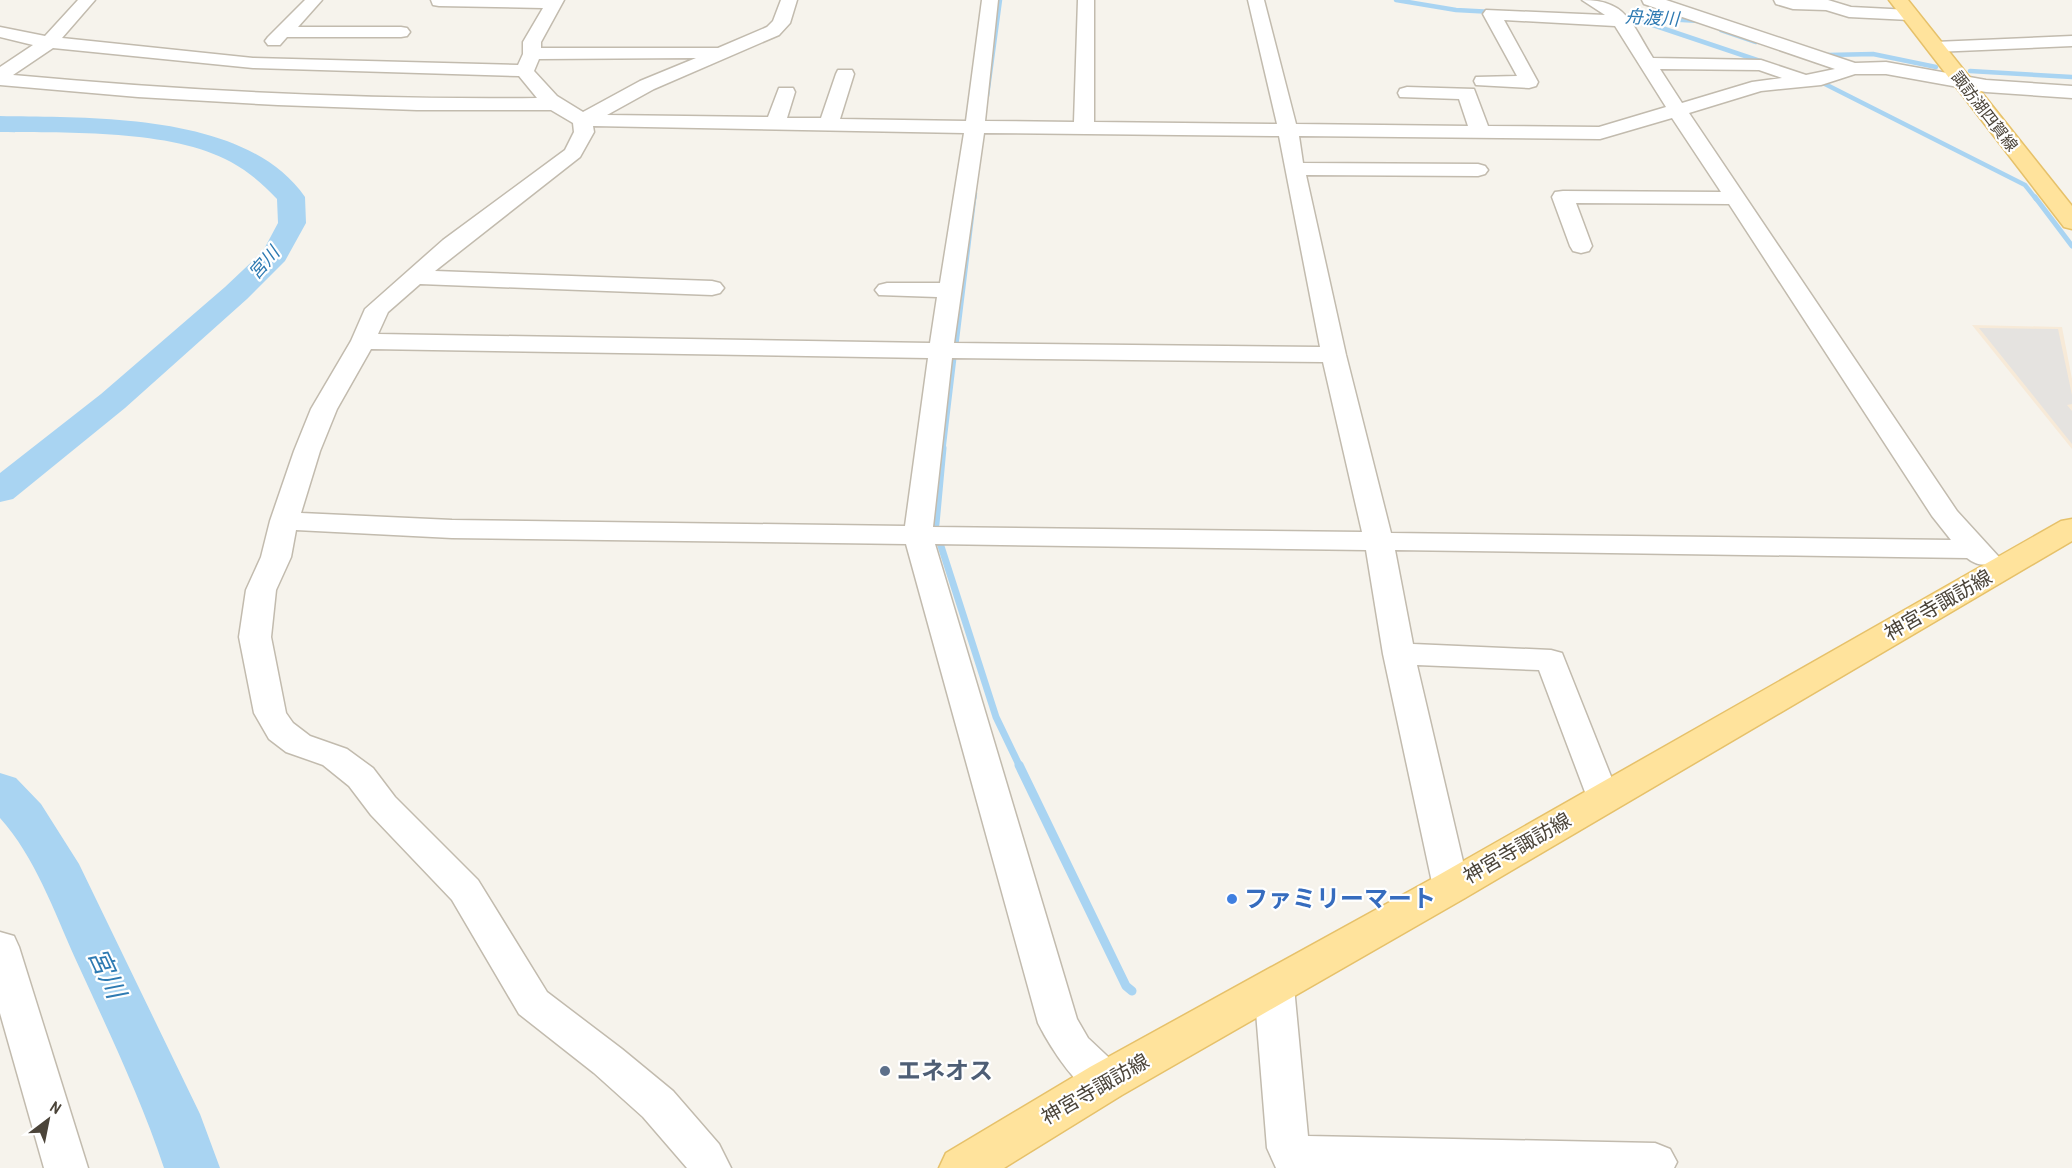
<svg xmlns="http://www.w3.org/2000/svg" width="2072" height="1168" font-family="'Archivo Narrow','Noto Sans JP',sans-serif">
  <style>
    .commercial { fill: #f7ead8 }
    .parking { fill: #e5e3e0 }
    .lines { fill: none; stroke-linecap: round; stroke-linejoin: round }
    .stream-far3 { stroke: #a9d4f2; stroke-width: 4.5 }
    .stream-far2 { stroke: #a9d4f2; stroke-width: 5 }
    .stream-far1 { stroke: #a9d4f2; stroke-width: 7 }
    .stream { stroke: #a9d4f2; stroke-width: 9 }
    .river { fill: #a9d4f2; fill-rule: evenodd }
    .minor-casing { stroke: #c2bbae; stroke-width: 3 }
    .major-casing { stroke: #e6c16a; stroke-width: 3 }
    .minor { fill: #fff; fill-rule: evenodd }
    .major { fill: #ffe39c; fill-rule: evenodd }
    .shop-dot { fill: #3f7fe0; stroke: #fff; stroke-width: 2 }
    .service-dot { fill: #5c6f8a; stroke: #fff; stroke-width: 2 }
    .labels { text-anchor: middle; stroke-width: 4.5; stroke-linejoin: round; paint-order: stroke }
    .far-street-label { font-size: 16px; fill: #4b4439; stroke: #fff }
    .far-water-label { font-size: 18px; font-style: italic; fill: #2e7ab2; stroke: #fff }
    .street-label { font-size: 20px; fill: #4b4439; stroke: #fff }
    .near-shop-label { font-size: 24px; font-weight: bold; fill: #366cbe; stroke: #fff; text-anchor: start }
    .near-service-label { font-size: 24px; font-weight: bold; fill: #4e5e75; stroke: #fff; text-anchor: start }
    .near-water-label { font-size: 26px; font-style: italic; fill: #2e7ab2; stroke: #fff }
  </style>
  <rect width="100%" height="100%" fill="#f6f3ec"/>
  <polygon class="commercial" points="1972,325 2062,327 2072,379 2072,449"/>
  <polygon class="parking" points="1979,328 2058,329 2072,395 2072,404 2067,405 2072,411 2072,444"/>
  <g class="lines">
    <g class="stream-far3">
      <polyline points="1396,0 1456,10 1493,12"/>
      <polyline points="1629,17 1763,62"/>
      <polyline points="1633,17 1699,21"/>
      <polyline points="1721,30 1756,42"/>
      <polyline points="1828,55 1873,54 1936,67"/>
      <polyline points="1970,71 2072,77"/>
      <polyline points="1819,81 2025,185 2036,199"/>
      <polyline points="987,96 1000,0"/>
      <polyline points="974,199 975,193"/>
    </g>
    <g class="stream-far2">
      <polyline points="2035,197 2072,246"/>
      <polyline points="956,345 974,197"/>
      <polyline points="943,450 954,358"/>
    </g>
    <g class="stream-far1">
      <polyline points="936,524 943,448"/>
      <polyline points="940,543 996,717 1020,767"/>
    </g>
    <polyline class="stream" points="1019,765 1126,986 1132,991"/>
    <g class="river">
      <path d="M 0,116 C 92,118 246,112 305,197 L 306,223 L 285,261 L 247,299 L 125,408 L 13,499 L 0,502 L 0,473 L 101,394 L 225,287 L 263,251 L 278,223 L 277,199 C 263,184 249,172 231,162 C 171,129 68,133 0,132 Z"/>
      <path d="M 0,773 L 16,778 L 41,804 L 79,864 L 200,1114 L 220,1168 L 164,1168 C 140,1096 107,1028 75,958 C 54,911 35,857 0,818 Z"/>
    </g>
    <defs>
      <g id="minor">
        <path d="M 78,0 L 95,0 L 62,38 L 253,58 L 518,65 L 523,54 L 523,42 L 543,8 L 439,6 L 433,5 L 431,0 L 564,0 L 541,42 L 541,48 L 718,48 L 767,27 L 773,21 L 781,0 L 797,0 L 790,23 L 779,35 L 654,89 L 607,115 L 768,117 L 779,88 L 793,88 L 795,92 L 787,118 L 821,118 L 836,74 L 838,70 L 852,70 L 854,74 L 840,119 L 966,121 L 982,0 L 998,0 L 985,121 L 1074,122 L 1078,0 L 1094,0 L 1094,122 L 1277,124 L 1248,0 L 1264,0 L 1296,124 L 1468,126 L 1459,99 L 1400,97 L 1398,93 L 1400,89 L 1407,87 L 1474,89 L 1488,126 L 1599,127 L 1666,107 L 1615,26 L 1504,20 L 1538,82 L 1536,86 L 1529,88 L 1476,85 L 1474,81 L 1476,77 L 1517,76 L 1483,14 L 1486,10 L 1605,15 L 1582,0 C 1627,0 1631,23 1653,58 L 1761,60 L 1806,75 L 1835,69 L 1644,4 L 1642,0 L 1666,0 L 1855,63 L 1886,62 L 1986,80 L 2072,86 L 2072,98 L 1986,92 L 1886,74 L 1855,74 L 1821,85 L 1761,91 L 1689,113 L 1957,511 L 1999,557 L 1994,563 C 1983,566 1976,565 1967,558 L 1395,550 L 1413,644 L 1551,650 L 1562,653 L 1620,799 L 1615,808 L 1603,811 L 1591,808 L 1539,670 L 1417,665 L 1469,887 L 1464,897 L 1451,901 L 1438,897 L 1433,887 L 1383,654 L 1366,550 L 935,544 L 1077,1019 L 1088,1038 L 1121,1069 L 1127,1081 L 1121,1093 C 1117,1095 1111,1098 1107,1098 C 1082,1100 1048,1043 1038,1023 L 906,544 L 452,538 L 296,530 L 291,557 L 276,590 L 271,637 L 286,713 L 293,723 L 310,736 L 347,749 L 373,768 L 395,797 L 478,880 L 547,992 L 622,1049 L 673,1091 L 719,1144 L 731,1168 L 687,1168 L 643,1117 L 594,1073 L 519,1014 L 452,900 L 371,815 L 349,786 L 323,765 L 286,752 L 269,739 L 254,713 L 239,637 L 246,590 L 261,557 L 270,521 L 294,451 L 311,409 L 351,341 L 365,309 L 443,240 L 565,150 L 574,132 L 573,123 L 551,110 L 417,110 L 278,105 L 138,97 L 0,85 L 0,67 L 33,45 L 0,37 L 0,27 L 45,36 ZM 53,48 L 253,68 L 519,76 L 537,98 C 362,100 187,91 13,75 ZM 696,58 L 640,81 L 583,112 L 557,96 L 534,71 L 539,59 ZM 1660,69 L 1759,70 L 1782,78 L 1752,82 L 1682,103 ZM 1672,118 L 1721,192 L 1563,191 L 1555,192 L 1552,197 L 1570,246 L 1573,251 L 1581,253 L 1589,251 L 1592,246 L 1576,203 L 1729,204 L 1932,516 L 1951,540 L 1391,533 L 1346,355 L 1306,175 L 1478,176 L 1485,174 L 1488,170 L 1485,166 L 1478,164 L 1303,163 L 1299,136 L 1600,139 ZM 593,126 L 964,133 L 940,283 L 887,283 L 879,285 L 875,290 L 879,295 L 937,297 L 930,343 L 378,334 L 388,312 L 420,284 L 712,295 L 720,293 L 724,288 L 720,283 L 712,281 L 435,271 L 580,157 L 594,132 ZM 984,133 L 1279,136 L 1320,347 L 954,343 ZM 371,349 L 928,358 L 905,526 L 452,520 L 301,513 L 320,451 L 337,409 ZM 952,358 L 1323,362 L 1362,532 L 933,527 Z"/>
        <polygon points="305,0 322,0 298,27 401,27 407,28 410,32 407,36 401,37 287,37 280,45 268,45 265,41 268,37"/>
        <polygon points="1774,0 1828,0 1851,7 1910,10 1916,11 1919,15 1916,19 1910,20 1849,17 1826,10 1793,9 1776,4"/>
        <polygon points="2072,36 2072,46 1935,52 1929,51 1926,47 1929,43 1935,42"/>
        <polygon points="0,932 14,936 19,947 88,1168 44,1168 0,1013"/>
        <polygon points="1274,971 1288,976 1294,987 1308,1136 1655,1143 1670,1149 1677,1162 1674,1168 1276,1168 1267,1148 1254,987 1260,976"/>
      </g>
      <g id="major">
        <polygon points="1889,0 1908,0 2072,206 2072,229 2064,227"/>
        <polygon points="2072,519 2072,541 1465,898 1122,1095 1004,1168 939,1168 946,1153 1090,1067 1437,876 2061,521"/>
      </g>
    </defs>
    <use href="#minor" class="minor-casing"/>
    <use href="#major" class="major-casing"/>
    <use href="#minor" class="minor"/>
    <use href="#major" class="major"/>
  </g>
  <circle class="shop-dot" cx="1232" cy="899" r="6"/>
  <circle class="service-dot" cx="885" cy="1071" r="6"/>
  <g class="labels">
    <g class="far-street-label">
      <text transform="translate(1985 111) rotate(52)" y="6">諏訪湖四賀線</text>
    </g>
    <g class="far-water-label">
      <text transform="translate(1652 18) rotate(3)" y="6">舟渡川</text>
      <text transform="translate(264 263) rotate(-49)" y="6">宮川</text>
    </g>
    <g class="street-label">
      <text transform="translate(1938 605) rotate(-30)" y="7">神宮寺諏訪線</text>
      <text transform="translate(1517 848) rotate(-30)" y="7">神宮寺諏訪線</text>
      <text transform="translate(1095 1089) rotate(-30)" y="7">神宮寺諏訪線</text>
    </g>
    <g class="near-shop-label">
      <text x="1244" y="907">ファミリーマート</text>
    </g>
    <g class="near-service-label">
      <text x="897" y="1079">エネオス</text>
    </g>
    <g class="near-water-label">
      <text transform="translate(107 973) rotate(65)" y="9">宮川</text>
    </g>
  </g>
  <g transform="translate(48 1120) rotate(32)" stroke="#ffffff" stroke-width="4.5" paint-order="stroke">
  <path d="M0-4.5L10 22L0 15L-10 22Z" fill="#4b4439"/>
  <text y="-9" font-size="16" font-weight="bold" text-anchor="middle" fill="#4b4439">N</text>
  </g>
</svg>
